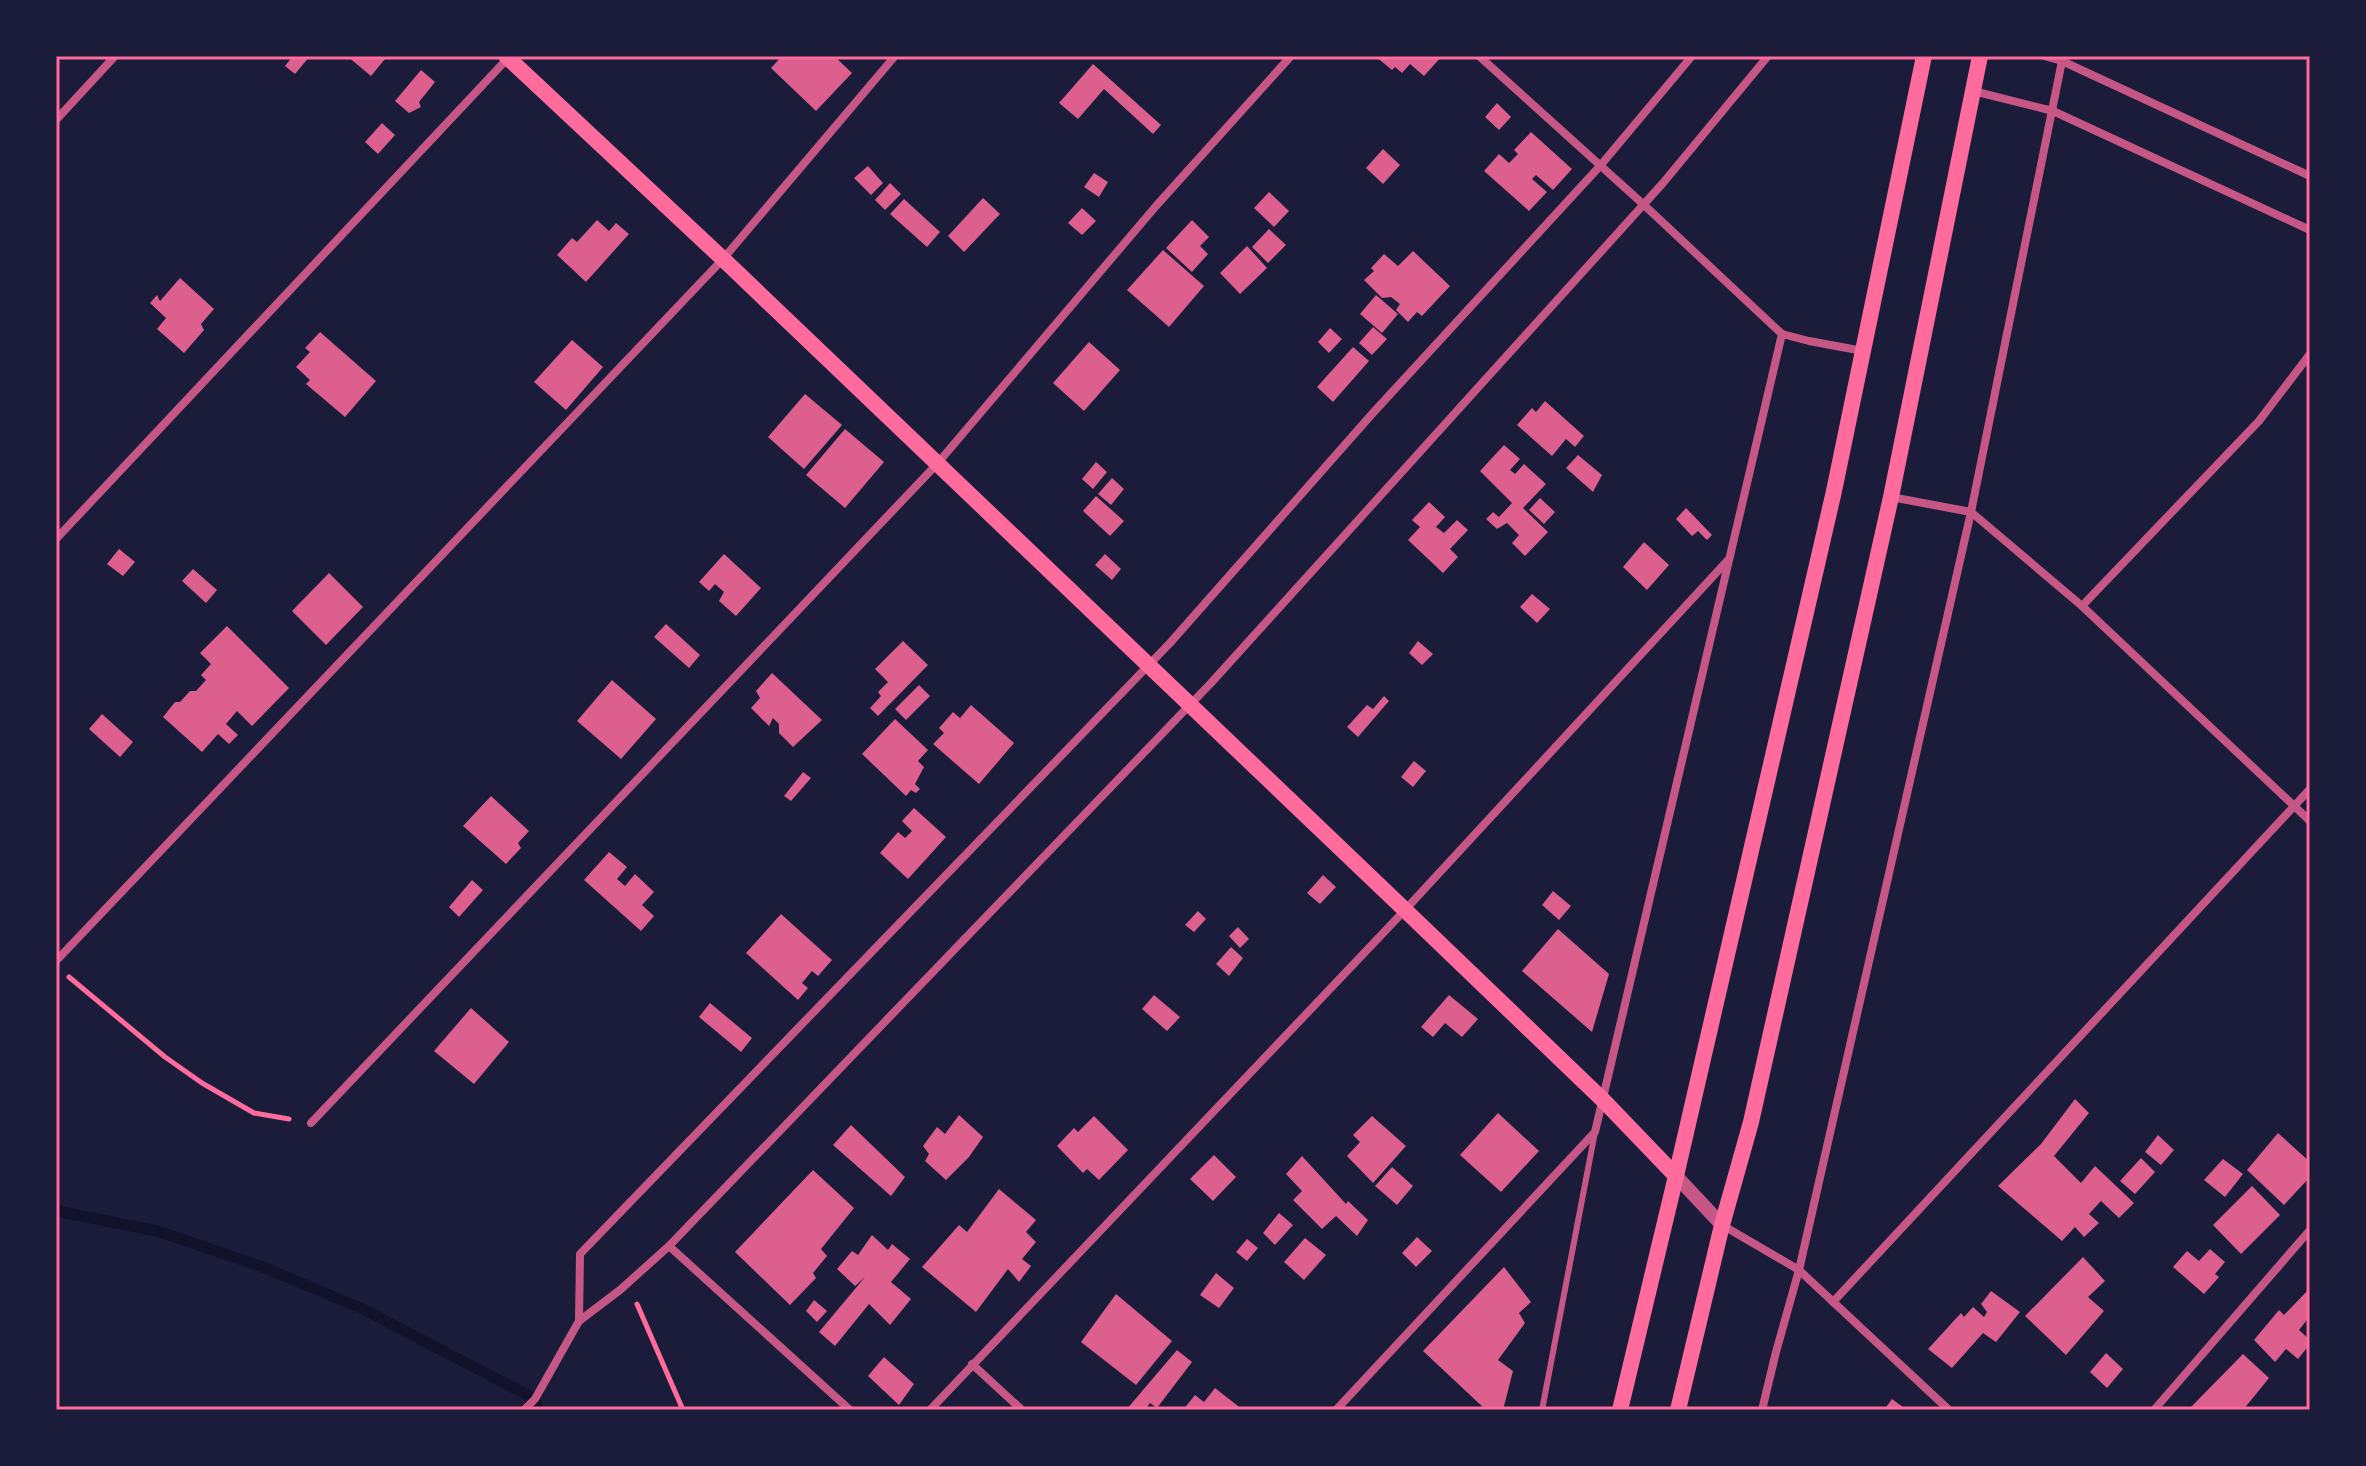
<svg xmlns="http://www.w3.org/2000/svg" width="2366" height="1466" font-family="Montserrat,sans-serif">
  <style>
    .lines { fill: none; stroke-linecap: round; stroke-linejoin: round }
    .stream { stroke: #12122b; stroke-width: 11 }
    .building { fill: #dd5f8e }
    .path { stroke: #ff6b9d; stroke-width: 5 }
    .service { stroke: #c65784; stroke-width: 6 }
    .minor { stroke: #c65784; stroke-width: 8 }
    .tertiary { stroke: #c65784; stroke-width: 14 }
    .secondary { stroke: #ff6b9d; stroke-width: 16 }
    .neatline { fill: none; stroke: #ff6b9d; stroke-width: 3 }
  </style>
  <rect width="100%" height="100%" fill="#1b1b3a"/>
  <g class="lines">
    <polyline class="stream" points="56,1209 62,1212 157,1231 263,1267 363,1309 535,1399 538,1410"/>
  </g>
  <g class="building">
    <polygon points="293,56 310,56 295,74 285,66"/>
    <polygon points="347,56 381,56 385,59 371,76"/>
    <polygon points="782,56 834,56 852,73 816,111 771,68"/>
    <polygon points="1375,56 1442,56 1424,76 1410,64 1402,73 1395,67 1392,70"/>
    <polygon points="1093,64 1161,125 1153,134 1104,89 1078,119 1059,103"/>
    <polygon points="421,70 435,82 419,102 421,107 409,113 395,101"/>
    <polygon points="1497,103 1511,117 1499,130 1485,117"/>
    <polygon points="382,123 395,135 378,154 365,142"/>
    <polygon points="1531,132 1572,169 1553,190 1536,175 1532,179 1547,192 1529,211 1484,171 1499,154 1509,163 1518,154 1514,150"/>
    <polygon points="1383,149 1400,165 1383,184 1366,168"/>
    <polygon points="868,166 883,183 871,195 854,178"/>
    <polygon points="1094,173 1108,182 1099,197 1084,187"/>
    <polygon points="890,183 901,194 885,210 875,200"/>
    <polygon points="1269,192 1289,211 1274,227 1254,208"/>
    <polygon points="983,198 1000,214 964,252 948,236"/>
    <polygon points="904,199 940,232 927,247 890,214"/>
    <polygon points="1082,208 1096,221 1082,235 1068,223"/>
    <polygon points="597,220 609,231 616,223 629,234 586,282 557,255 572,238 577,242"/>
    <polygon points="1192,220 1209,237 1200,246 1208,254 1192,272 1166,248"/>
    <polygon points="1269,229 1286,245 1268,263 1252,247"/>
    <polygon points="1247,246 1267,268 1240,294 1220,273"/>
    <polygon points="1163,250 1204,286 1169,327 1127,290"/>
    <polygon points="1413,251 1450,286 1422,316 1417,312 1408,322 1396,310 1400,304 1391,297 1382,298 1364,280 1374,271 1371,268 1384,254 1398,266"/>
    <polygon points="180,278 214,309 201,324 204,330 184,353 157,329 166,318 150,303 157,295 160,301"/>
    <polygon points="1376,295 1398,314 1382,333 1360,314"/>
    <polygon points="1373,327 1387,339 1372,355 1359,343"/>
    <polygon points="1330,328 1342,339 1329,353 1318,342"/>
    <polygon points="320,332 376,381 345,417 306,384 310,380 296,367 310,352 305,348"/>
    <polygon points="572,340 603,367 566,410 534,382"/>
    <polygon points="1089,342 1120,370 1084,411 1053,383"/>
    <polygon points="1353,347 1369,361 1333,402 1317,387"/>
    <polygon points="805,394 842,425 804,469 768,437"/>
    <polygon points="1545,401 1584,436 1575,447 1566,439 1552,456 1517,425 1532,408 1536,412"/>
    <polygon points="845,429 884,462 845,508 806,475"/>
    <polygon points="1504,445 1520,459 1510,470 1515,474 1524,464 1546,484 1523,508 1548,532 1525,556 1512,543 1519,535 1507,523 1497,529 1486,519 1493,512 1499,517 1512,503 1480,471"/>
    <polygon points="1578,455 1602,475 1593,492 1566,468"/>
    <polygon points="1096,462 1107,472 1093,489 1082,479"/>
    <polygon points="1112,478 1124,489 1111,505 1098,494"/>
    <polygon points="1096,496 1124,521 1110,536 1083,511"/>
    <polygon points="1540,498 1555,512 1544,524 1529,510"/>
    <polygon points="1429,502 1445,517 1436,527 1444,533 1457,520 1468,530 1450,549 1458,557 1443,573 1408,540 1420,527 1412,520"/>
    <polygon points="1686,508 1712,535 1707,540 1698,531 1692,536 1676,519"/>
    <polygon points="1644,542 1669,565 1647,590 1623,567"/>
    <polygon points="119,549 135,562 123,576 107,564"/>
    <polygon points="724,554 761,588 736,616 719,601 724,592 715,584 709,591 699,582"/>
    <polygon points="1105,554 1121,569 1112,580 1095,565"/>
    <polygon points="193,569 217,590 206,603 182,581"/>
    <polygon points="329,573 363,607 326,645 292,611"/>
    <polygon points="1532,594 1550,609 1537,623 1520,607"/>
    <polygon points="666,624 700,655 689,668 654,637"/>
    <polygon points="227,626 289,688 252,726 237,711 226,724 238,735 229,744 218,734 202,752 163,717 175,702 180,702 190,691 196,691 206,680 201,675 211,664 200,653"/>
    <polygon points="903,641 928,665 878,716 870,708 881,696 878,692 888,682 875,669"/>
    <polygon points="1418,641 1433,654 1422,665 1409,653"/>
    <polygon points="772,673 822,720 793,747 779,733 779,724 773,718 769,726 751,708 760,698 756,691"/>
    <polygon points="612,680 656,719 621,759 577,721"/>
    <polygon points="919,685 930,696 906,720 895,709"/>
    <polygon points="1384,696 1389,701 1358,737 1347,727 1367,705 1373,709"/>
    <polygon points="971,705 1014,743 979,784 933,744 944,733 939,728 953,712 960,718"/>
    <polygon points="102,714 133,742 120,757 89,729"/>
    <polygon points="895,719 928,750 918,761 924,767 915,784 920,789 916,793 911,790 906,796 862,754"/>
    <polygon points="1414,761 1426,771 1413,787 1401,777"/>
    <polygon points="803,772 811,778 791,801 784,796"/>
    <polygon points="491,796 529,831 518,843 521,848 506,864 463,826"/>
    <polygon points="914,808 946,837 908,879 880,853 898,832 905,838 912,831 902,821"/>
    <polygon points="609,852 627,867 617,879 625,886 635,874 654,892 642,905 654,916 641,931 584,880"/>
    <polygon points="1323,875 1336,887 1320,904 1307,893"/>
    <polygon points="472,880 483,890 459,917 449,907"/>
    <polygon points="1553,891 1571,906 1559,920 1542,905"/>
    <polygon points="1198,911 1206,919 1194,932 1185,925"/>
    <polygon points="781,914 832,960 818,976 812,971 802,983 808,988 798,1000 746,953"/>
    <polygon points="1238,927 1249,939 1240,948 1229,936"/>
    <polygon points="1558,929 1609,974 1592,1032 1522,971"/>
    <polygon points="1231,947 1243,958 1229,976 1216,964"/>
    <polygon points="1154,995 1180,1017 1167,1031 1142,1009"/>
    <polygon points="1449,995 1478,1019 1462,1037 1445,1023 1433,1037 1421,1027"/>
    <polygon points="710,1003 752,1038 741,1052 699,1017"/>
    <polygon points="471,1008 509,1042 474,1084 434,1051"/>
    <polygon points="2075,1099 2089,1113 2054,1156 2081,1183 2095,1166 2134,1203 2119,1218 2101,1201 2089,1214 2099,1223 2084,1237 2075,1227 2062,1241 1998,1186 2041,1144"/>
    <polygon points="1498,1113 1539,1151 1501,1192 1460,1155"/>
    <polygon points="959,1115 983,1137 969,1157 946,1180 925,1161 929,1154 923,1146 937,1127 945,1134"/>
    <polygon points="1094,1116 1128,1150 1099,1180 1087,1169 1083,1173 1057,1146 1074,1128 1078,1132"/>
    <polygon points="1372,1116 1406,1146 1373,1183 1347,1156 1360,1142 1353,1135"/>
    <polygon points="851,1125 905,1177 891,1196 833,1145"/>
    <polygon points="2278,1133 2310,1162 2310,1177 2284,1205 2247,1170"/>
    <polygon points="2158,1135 2174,1150 2161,1165 2145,1152"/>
    <polygon points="1214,1155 1236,1177 1213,1201 1190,1179"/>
    <polygon points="1302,1156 1346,1204 1348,1201 1368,1220 1357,1236 1336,1216 1322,1229 1293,1200 1302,1191 1286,1174"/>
    <polygon points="2141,1158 2155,1172 2135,1194 2120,1181"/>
    <polygon points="2223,1159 2243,1174 2225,1197 2204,1180"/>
    <polygon points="1392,1167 1413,1186 1397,1205 1375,1186"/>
    <polygon points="813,1170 854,1208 821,1249 827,1256 813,1273 816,1278 790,1305 735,1252"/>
    <polygon points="2252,1186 2280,1215 2241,1254 2213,1225"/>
    <polygon points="999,1189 1036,1220 1026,1232 1036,1242 1022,1259 1031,1266 1019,1282 1008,1269 976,1312 922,1267 959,1225 967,1232"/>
    <polygon points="1279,1213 1293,1225 1275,1245 1263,1233"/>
    <polygon points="872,1235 888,1250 892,1244 910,1259 891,1282 911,1299 890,1325 869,1304 835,1346 819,1332 865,1277 855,1286 837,1269 852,1251 858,1255"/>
    <polygon points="1417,1237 1432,1251 1416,1267 1402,1253"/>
    <polygon points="1305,1238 1326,1255 1304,1280 1284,1262"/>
    <polygon points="1247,1239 1258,1248 1247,1261 1236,1252"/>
    <polygon points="2210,1249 2225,1262 2215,1274 2219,1277 2204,1294 2173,1267 2187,1251 2199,1261"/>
    <polygon points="2083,1257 2105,1281 2088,1297 2104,1311 2066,1355 2025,1316"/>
    <polygon points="1504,1267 1531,1302 1519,1313 1525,1323 1498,1360 1513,1371 1503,1410 1486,1410 1423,1351"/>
    <polygon points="1216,1273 1234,1288 1219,1308 1200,1295"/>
    <polygon points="2310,1288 2310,1316 2299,1330 2310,1340 2310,1344 2298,1359 2286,1349 2275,1362 2254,1340 2279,1310 2284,1315"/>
    <polygon points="1991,1291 2020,1312 1996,1342 1983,1333 1952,1368 1928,1349 1961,1313 1964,1317 1973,1307 1984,1317 1987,1312 1981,1304"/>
    <polygon points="1116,1294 1172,1341 1136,1385 1081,1342"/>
    <polygon points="814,1300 827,1311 817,1322 806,1311"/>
    <polygon points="1177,1350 1192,1362 1157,1408 1150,1403 1145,1410 1126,1410"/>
    <polygon points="2106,1353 2123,1369 2107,1388 2090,1372"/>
    <polygon points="2243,1354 2269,1378 2243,1410 2193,1410 2191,1407"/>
    <polygon points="884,1357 914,1384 899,1405 868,1376"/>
    <polygon points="1215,1388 1243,1410 1183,1410 1195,1395 1204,1402"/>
    <polygon points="1892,1399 1907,1410 1884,1410"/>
  </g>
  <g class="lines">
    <g class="path">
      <polyline points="69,977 165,1057 202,1083 254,1113 289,1119"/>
      <polyline points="637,1304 683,1410"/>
    </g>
    <polyline class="service" points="1542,1410 1595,1132"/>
    <g class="minor">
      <polyline points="1479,56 1643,204 1782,334 1809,341 1863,351"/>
      <polyline points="2044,56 2062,61 2310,176"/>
      <polyline points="1973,91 2053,111 2310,230"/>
      <polyline points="56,120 115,56"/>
      <polyline points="1891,497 1971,512 2082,606 2310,821"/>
      <polyline points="56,539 509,57"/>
      <polyline points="2082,606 2259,421 2310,354"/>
      <polyline points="56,961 723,259 895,56"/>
      <polyline points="311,1123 937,464 1156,206 1291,56"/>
      <polyline points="1722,1225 1799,1270 1949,1410"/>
      <polyline points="669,1246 850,1410"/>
      <polyline points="1833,1302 2310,789"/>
      <polyline points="579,1321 580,1254 1170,643 1372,414 1600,166 1692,56"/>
      <polyline points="972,1364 1022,1410"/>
      <polyline points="524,1410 535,1399 579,1321 620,1290 669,1246 1211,683 1663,183 1768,56"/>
      <polyline points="930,1410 1405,910 1729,559"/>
      <polyline points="1336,1410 1595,1132 1782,334"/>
      <polyline points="1762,1410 1776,1352 1799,1270 1971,512 2063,56"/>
      <polyline points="2154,1410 2310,1230"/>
    </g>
    <polyline class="tertiary" points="1676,1176 1722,1225"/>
    <g class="secondary">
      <polyline points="506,56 723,259 1405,910 1604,1101 1676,1176"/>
      <polyline points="1620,1410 1676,1176 1834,491 1924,56"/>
      <polyline points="1678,1410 1722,1225 1751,1122 1891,497 1980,56"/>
    </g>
  </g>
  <rect width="2366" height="1466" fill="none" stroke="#1b1b3a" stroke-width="116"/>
  <rect x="58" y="58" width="2250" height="1350" class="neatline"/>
</svg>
